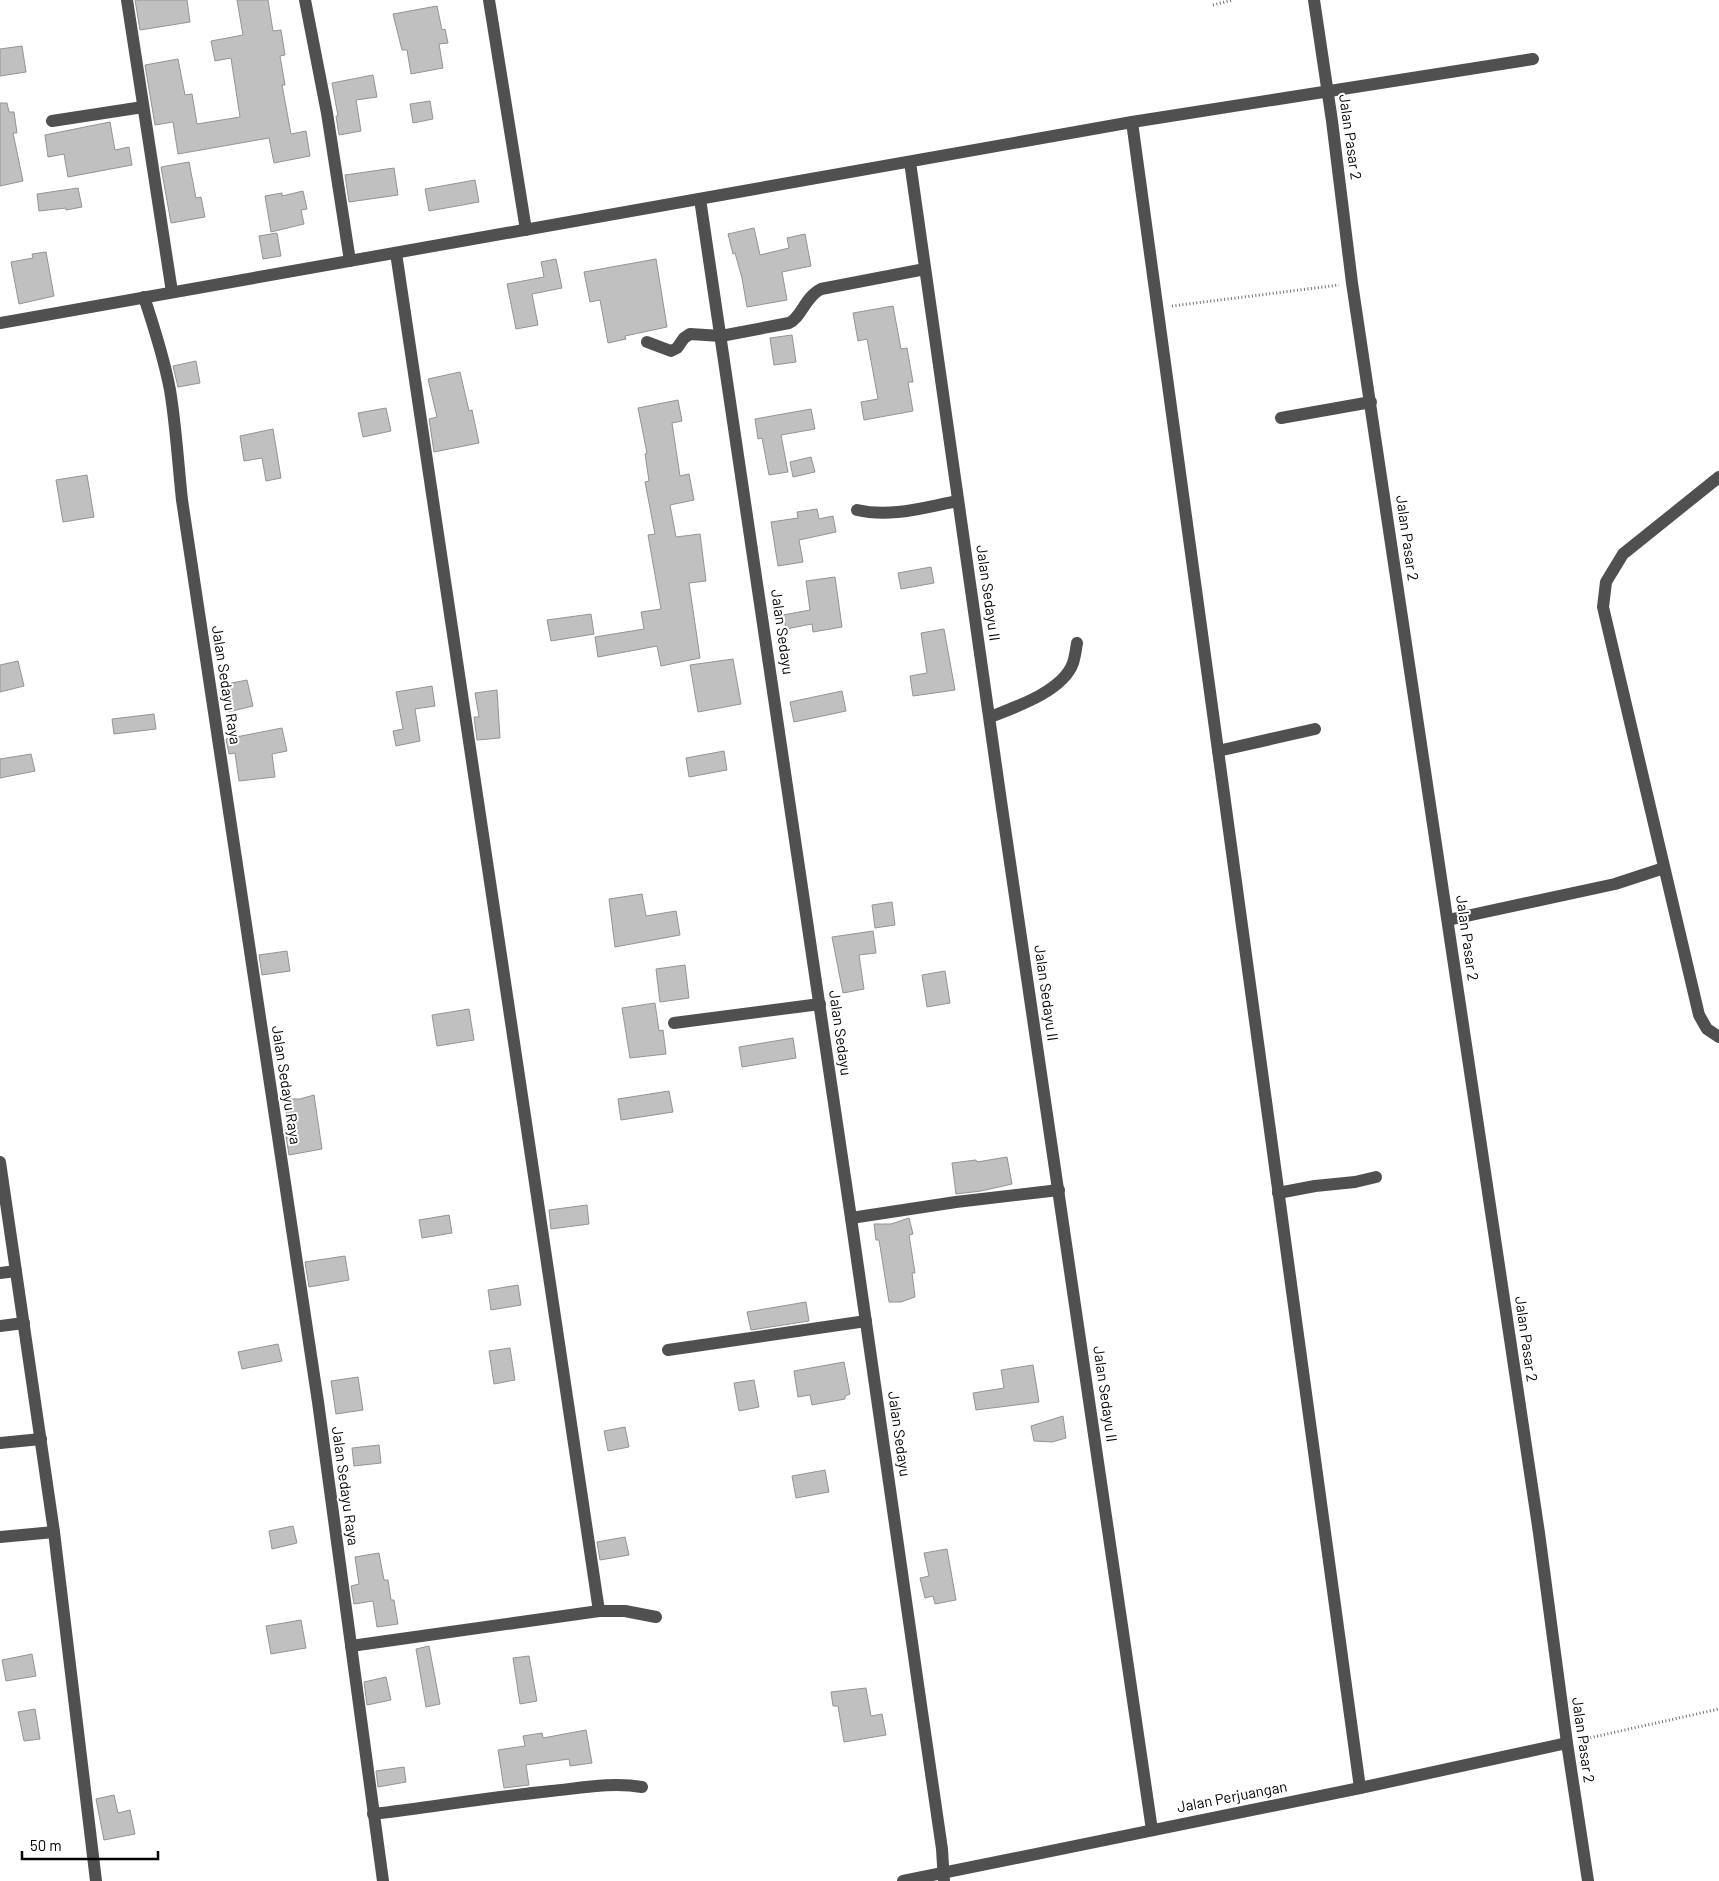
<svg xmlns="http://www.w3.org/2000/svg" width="1719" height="1881" font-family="Barlow,sans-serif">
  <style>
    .building { fill: #c0c0c0; stroke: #949494 }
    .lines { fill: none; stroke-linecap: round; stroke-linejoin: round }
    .path { stroke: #727272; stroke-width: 3; stroke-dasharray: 1 2.5; stroke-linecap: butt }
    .minor { stroke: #505050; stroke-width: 12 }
    .labels { text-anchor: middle; stroke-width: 4; stroke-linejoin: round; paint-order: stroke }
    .street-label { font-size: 15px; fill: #000; stroke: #fff }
  </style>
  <rect width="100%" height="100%" fill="#fff"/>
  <g class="building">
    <polygon points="135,0 187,0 190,22 140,30"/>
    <polygon points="237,0 268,0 273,31 281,30 285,55 280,56 285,85 282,85 291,134 306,131 310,156 274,163 269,138 178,154 173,122 155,125 145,65 178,59 185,95 192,94 197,124 240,117 231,58 215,61 211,41 243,35"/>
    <polygon points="437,6 442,30 445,29 448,43 439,44 443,68 411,74 407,50 402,50 393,14"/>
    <polygon points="22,46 26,72 0,76 0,49"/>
    <polygon points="373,75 377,97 356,100 361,131 339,135 336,116 338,116 332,83"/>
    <polygon points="430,101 433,119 413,123 410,104"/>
    <polygon points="0,103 7,103 9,112 14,112 17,133 13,133 23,181 0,186"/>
    <polygon points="110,122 115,150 129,147 132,165 68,177 64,154 48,157 45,135"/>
    <polygon points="189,162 196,198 201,197 205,217 171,223 161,167"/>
    <polygon points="394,168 398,195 349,202 345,175"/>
    <polygon points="475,180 479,202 429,211 425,189"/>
    <polygon points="78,188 82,207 66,210 66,208 39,211 37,194"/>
    <polygon points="303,191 307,209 301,210 304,224 271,232 265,196 282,193 282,196"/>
    <polygon points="754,228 760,255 789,248 787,238 805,234 811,266 782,272 787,300 747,307 742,278 735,253 733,254 728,234"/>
    <polygon points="277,233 281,256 263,259 259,236"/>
    <polygon points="46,252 54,296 19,304 11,262 33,258 32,254"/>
    <polygon points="556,259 562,288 532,294 538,325 516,329 507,284 544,277 541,262"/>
    <polygon points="656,259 667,327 625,336 626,339 608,343 600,300 590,302 584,272"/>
    <polygon points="893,306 901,349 907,348 913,382 908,382 913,411 864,420 861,402 878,399 867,339 858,341 853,313"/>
    <polygon points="792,335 796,362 774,365 770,338"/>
    <polygon points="196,361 200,383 178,387 173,366"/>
    <polygon points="460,372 469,411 472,410 479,443 434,452 429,419 437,417 428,379"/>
    <polygon points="678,400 682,421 672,423 680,476 689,474 694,500 670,505 676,537 700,534 706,581 689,583 700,658 661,666 657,646 598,657 595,637 644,629 641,612 661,609 648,535 655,534 645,482 649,481 645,454 647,453 638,408"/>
    <polygon points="386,408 391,431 363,437 358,413"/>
    <polygon points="811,409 815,429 781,435 788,472 769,475 762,438 758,439 755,419"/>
    <polygon points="273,429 281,478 266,481 262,458 244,461 240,436"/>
    <polygon points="811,457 815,472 793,477 790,462"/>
    <polygon points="87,475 94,517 63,522 56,480"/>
    <polygon points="817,509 819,519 833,516 836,532 799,540 803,562 778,566 771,522 798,518 797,512"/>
    <polygon points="931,567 934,583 901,589 898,573"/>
    <polygon points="835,577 842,627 813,632 812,624 786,629 783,615 810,610 806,581"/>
    <polygon points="591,614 594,634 551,641 547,620"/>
    <polygon points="944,629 955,690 913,696 910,676 927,673 921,633"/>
    <polygon points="733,659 741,704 698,712 690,665"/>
    <polygon points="18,661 24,686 0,692 0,665"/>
    <polygon points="247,680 253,706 228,712 222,685"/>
    <polygon points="432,686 435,706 415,709 420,741 396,746 393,731 403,729 396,692"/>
    <polygon points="497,690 500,738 477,740 474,717 479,717 475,693"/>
    <polygon points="842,691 846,711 794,722 790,702"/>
    <polygon points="154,714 156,729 114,734 112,719"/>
    <polygon points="282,728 287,751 272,754 275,777 239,781 235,753 229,754 226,739"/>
    <polygon points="724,751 727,770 689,777 686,758"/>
    <polygon points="31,754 35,771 0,778 0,759"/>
    <polygon points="642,894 646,916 676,911 680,935 615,947 609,899"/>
    <polygon points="892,902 895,925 875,928 872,905"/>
    <polygon points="873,931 876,953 859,955 864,989 843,993 832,937"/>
    <polygon points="287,951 290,971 262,975 259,955"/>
    <polygon points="685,965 689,998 660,1002 656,969"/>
    <polygon points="945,971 950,1003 927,1007 922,975"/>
    <polygon points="655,1003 659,1031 663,1030 666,1054 630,1058 622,1008"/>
    <polygon points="469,1009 474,1040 437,1046 432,1015"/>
    <polygon points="793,1038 796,1058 742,1067 739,1047"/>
    <polygon points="669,1091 673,1112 621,1120 618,1099"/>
    <polygon points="314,1095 322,1149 289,1155 285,1130 289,1129 284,1099 300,1099"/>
    <polygon points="1007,1157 1012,1184 981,1191 956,1194 952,1163 976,1160 977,1162"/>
    <polygon points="587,1205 589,1224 551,1229 549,1210"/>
    <polygon points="449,1215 452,1233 422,1238 419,1220"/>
    <polygon points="909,1218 913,1234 909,1235 915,1273 912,1273 915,1297 901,1302 889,1302 879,1240 876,1240 874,1224 891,1224"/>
    <polygon points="345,1256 349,1280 309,1287 305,1262"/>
    <polygon points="518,1285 521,1305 491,1310 488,1290"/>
    <polygon points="806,1302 809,1321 751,1330 747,1312"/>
    <polygon points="278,1344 282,1361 242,1369 238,1352"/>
    <polygon points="510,1348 515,1380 494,1384 489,1351"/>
    <polygon points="844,1362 850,1394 845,1396 845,1399 812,1405 810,1395 798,1397 794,1371"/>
    <polygon points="1033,1365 1039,1402 976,1410 973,1393 1004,1388 1001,1370"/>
    <polygon points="358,1377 363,1410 336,1414 331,1381"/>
    <polygon points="754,1380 759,1407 739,1411 734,1383"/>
    <polygon points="1063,1416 1066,1438 1052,1442 1034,1441 1031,1426"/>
    <polygon points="625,1427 629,1447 608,1451 604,1431"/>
    <polygon points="379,1445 381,1463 354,1466 352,1448"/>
    <polygon points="825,1470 829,1492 796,1498 792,1476"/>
    <polygon points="293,1526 297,1543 272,1549 269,1531"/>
    <polygon points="625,1537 629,1555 600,1560 597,1542"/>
    <polygon points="947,1549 956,1600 935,1604 933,1596 925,1598 920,1578 929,1576 924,1553"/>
    <polygon points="379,1553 384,1580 388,1580 391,1600 394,1600 398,1624 377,1627 373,1601 354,1604 351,1586 359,1584 355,1557"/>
    <polygon points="301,1620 306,1648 271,1654 266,1626"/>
    <polygon points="429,1646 440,1704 426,1707 416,1649"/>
    <polygon points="32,1654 36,1676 6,1681 2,1660"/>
    <polygon points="529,1656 537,1701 520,1704 513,1658"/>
    <polygon points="386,1677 391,1700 367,1705 364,1682"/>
    <polygon points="866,1688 871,1716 882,1714 886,1735 844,1742 838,1706 833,1706 831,1692"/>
    <polygon points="35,1709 40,1739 24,1741 18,1712"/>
    <polygon points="586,1730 592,1763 570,1766 569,1759 526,1765 529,1785 504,1788 498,1750 525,1746 523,1736 542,1733 543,1738"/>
    <polygon points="404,1767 406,1782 378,1787 376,1771"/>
    <polygon points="114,1795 118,1813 130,1810 135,1834 104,1840 96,1799"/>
  </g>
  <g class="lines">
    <g class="path">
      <polyline points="1213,5 1233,0"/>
      <polyline points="1172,306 1339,285"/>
      <polyline points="1580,1740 1719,1709"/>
    </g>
    <g class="minor">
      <polyline points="127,0 172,292"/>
      <polyline points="305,0 327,113 350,261"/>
      <polyline points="489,0 526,230"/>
      <polyline points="1314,0 1332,121 1352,283 1539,1533 1567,1743 1588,1881"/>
      <polyline points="52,121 143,107"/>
      <polyline points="1132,122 1360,1788"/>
      <polyline points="910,162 1001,801 1152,1830"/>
      <polyline points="700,199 851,1218 921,1705 942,1849 944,1881"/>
      <polyline points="396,253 599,1611"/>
      <path d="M 144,297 C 154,327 164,358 170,390 C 176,426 178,463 182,500 L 318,1402 L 383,1881"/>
      <polyline points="0,323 1132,122 1533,59"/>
      <path d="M 647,342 L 671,351 L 677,348 L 684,338 L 690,334 L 721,336 L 789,323 C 801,318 805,297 821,289 L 925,269"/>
      <polyline points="1281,418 1371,402"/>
      <polyline points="1719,477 1623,554 1606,582 1603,607 1699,1015 1707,1029 1719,1037"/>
      <path d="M 857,510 C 891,518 925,507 958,501"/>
      <path d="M 990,717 C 1016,707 1063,691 1073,663 C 1075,657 1076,649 1077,643"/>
      <polyline points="1218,751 1315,729"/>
      <polyline points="1448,920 1615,884 1664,868"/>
      <polyline points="674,1023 820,1004"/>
      <polyline points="0,1162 54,1532 96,1881"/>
      <polyline points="1278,1193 1315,1186 1355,1182 1376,1177"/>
      <polyline points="851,1218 956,1202 1059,1190"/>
      <polyline points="0,1273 16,1271"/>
      <polyline points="0,1326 24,1323"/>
      <polyline points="668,1350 866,1321"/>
      <polyline points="0,1443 41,1439"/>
      <polyline points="0,1537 54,1532"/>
      <polyline points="351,1646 599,1611 625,1611 656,1617"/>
      <path d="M 373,1814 C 432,1807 491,1797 551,1791 C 581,1788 612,1782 642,1787"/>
      <polyline points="903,1881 1360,1788 1567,1743"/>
    </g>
  </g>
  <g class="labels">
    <g class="street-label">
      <text transform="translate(1350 137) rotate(82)" y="5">Jalan Pasar 2</text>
      <text transform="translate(1407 538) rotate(82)" y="5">Jalan Pasar 2</text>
      <text transform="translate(988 593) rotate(82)" y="5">Jalan Sedayu II</text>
      <text transform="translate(782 632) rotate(82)" y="5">Jalan Sedayu</text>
      <text transform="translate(226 685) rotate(81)" y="5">Jalan Sedayu Raya</text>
      <text transform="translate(1467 938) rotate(82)" y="5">Jalan Pasar 2</text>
      <text transform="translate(1046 993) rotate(82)" y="5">Jalan Sedayu II</text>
      <text transform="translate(840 1033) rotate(82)" y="5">Jalan Sedayu</text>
      <text transform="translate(286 1085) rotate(81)" y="5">Jalan Sedayu Raya</text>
      <text transform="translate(1526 1339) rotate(82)" y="5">Jalan Pasar 2</text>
      <text transform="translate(1105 1394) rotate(82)" y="5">Jalan Sedayu II</text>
      <text transform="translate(899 1434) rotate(82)" y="5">Jalan Sedayu</text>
      <text transform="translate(345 1486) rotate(82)" y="5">Jalan Sedayu Raya</text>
      <text transform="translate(1583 1740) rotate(82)" y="5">Jalan Pasar 2</text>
      <text transform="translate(1232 1797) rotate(-11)" y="5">Jalan Perjuangan</text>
    </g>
  </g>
  <path d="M22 1851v8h136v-8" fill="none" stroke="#000000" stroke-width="2.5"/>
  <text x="30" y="1851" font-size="15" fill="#000000" stroke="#ffffff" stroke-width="4" paint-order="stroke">50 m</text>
</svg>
